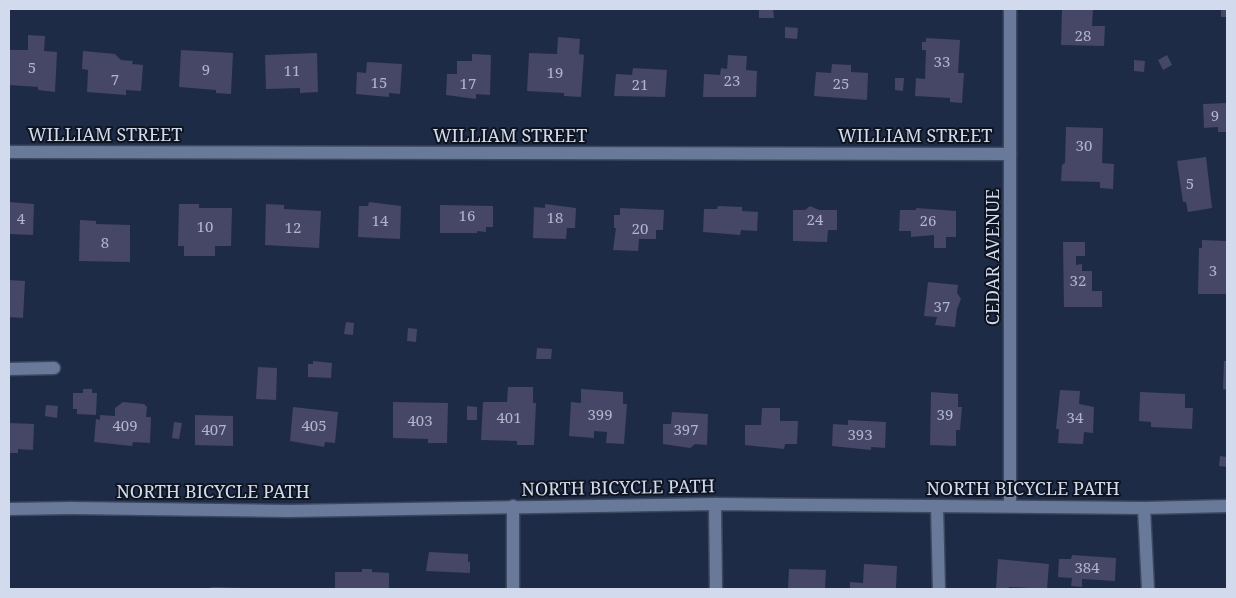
<svg xmlns="http://www.w3.org/2000/svg" width="1236" height="598" font-family="'Noto Serif',serif">
  <style>
    .building { fill: #464666 }
    .lines { fill: none; stroke-linecap: round; stroke-linejoin: round }
    .minor-casing { stroke: #3d475e; stroke-width: 15 }
    .tertiary-casing { stroke: #3d475e; stroke-width: 15 }
    .minor { stroke: #697999; stroke-width: 12 }
    .tertiary { stroke: #697999; stroke-width: 12 }
    .labels { text-anchor: middle; stroke-width: 4; stroke-linejoin: round; paint-order: stroke }
    .number-label { font-size: 15px; fill: #afb6cb }
    .street-label { font-size: 18px; fill: #d2dbed; stroke: #0e1420 }
  </style>
  <rect width="100%" height="100%" fill="#1e2b47"/>
  <g class="building">
    <polygon points="759,9 773,9 774,18 759,18"/>
    <polygon points="1062,9 1093,9 1092,26 1105,26 1104,46 1061,45"/>
    <rect x="1221" y="9" width="6" height="8"/>
    <polygon points="785,27 798,28 797,39 785,38"/>
    <polygon points="28,35 45,36 44,51 57,52 55,92 38,90 38,87 9,85 9,50 28,50"/>
    <polygon points="558,37 580,39 579,54 584,55 581,97 564,96 564,93 527,91 529,53 557,54"/>
    <polygon points="926,38 960,40 958,73 964,73 962,103 950,102 950,98 915,96 916,78 925,79 926,50 922,50 922,42 926,42"/>
    <polygon points="181,50 233,53 231,94 216,93 216,90 179,87"/>
    <polygon points="83,51 115,54 121,60 133,61 132,64 143,65 141,91 126,90 126,95 87,92 88,70 82,69"/>
    <polygon points="317,53 318,92 300,93 300,88 266,89 265,55"/>
    <polygon points="472,54 491,55 490,95 476,94 476,99 446,95 447,74 457,74 457,61 472,61"/>
    <polygon points="728,55 747,56 746,70 757,71 756,97 703,97 704,74 720,75 721,68 727,69"/>
    <polygon points="1167,55 1172,65 1163,70 1158,60"/>
    <polygon points="1134,60 1145,61 1144,72 1134,71"/>
    <polygon points="367,62 402,64 400,94 389,93 389,97 356,94 357,72 366,73"/>
    <polygon points="832,64 851,65 851,72 868,73 867,100 814,96 816,72 831,73"/>
    <polygon points="633,68 667,70 665,97 614,96 616,74 632,75"/>
    <polygon points="895,78 904,78 903,91 895,90"/>
    <polygon points="1227,103 1227,132 1218,132 1218,127 1204,128 1203,104"/>
    <polygon points="1066,127 1103,128 1102,163 1114,164 1113,189 1100,188 1100,182 1061,181 1062,165 1065,163"/>
    <polygon points="1206,157 1212,208 1188,212 1186,202 1183,202 1177,161"/>
    <polygon points="9,202 34,204 33,235 9,234"/>
    <polygon points="369,202 401,206 400,239 358,237 359,206 368,206"/>
    <polygon points="179,204 199,204 199,208 232,208 231,246 215,246 215,256 184,256 184,246 178,246"/>
    <polygon points="266,204 284,205 284,209 321,211 319,248 265,245"/>
    <polygon points="545,204 576,208 575,228 567,228 566,239 533,238 534,207 545,208"/>
    <polygon points="440,205 493,206 493,227 486,227 486,232 477,231 477,233 440,233"/>
    <polygon points="718,206 742,207 742,211 758,212 757,231 741,230 740,235 703,232 704,209 717,209"/>
    <polygon points="810,206 819,210 837,210 837,230 828,230 827,242 793,241 793,210 805,210"/>
    <polygon points="620,208 664,210 663,230 656,230 656,239 639,239 638,251 613,250 616,228 614,228 614,215 620,215"/>
    <polygon points="916,208 956,211 956,237 946,237 946,248 934,248 934,235 911,237 911,231 899,231 900,210 916,210"/>
    <polygon points="80,220 96,221 96,224 130,225 130,262 79,261"/>
    <polygon points="1202,240 1227,241 1227,294 1198,294 1199,248 1202,248"/>
    <polygon points="1063,242 1085,242 1085,256 1076,256 1076,265 1082,264 1082,271 1092,271 1092,291 1102,291 1102,307 1064,307"/>
    <polygon points="9,280 25,281 23,318 9,317"/>
    <polygon points="928,282 958,285 957,293 961,299 957,309 955,327 935,325 937,317 924,316"/>
    <polygon points="346,322 354,323 353,335 344,334"/>
    <polygon points="408,328 417,329 416,342 407,341"/>
    <polygon points="537,348 552,349 551,359 536,359"/>
    <polygon points="313,361 332,363 331,378 308,377 308,364 313,364"/>
    <polygon points="1224,361 1227,361 1227,390 1223,389"/>
    <polygon points="258,367 277,368 276,400 256,399"/>
    <polygon points="508,387 533,387 533,403 536,403 534,445 517,445 517,441 481,440 483,402 507,402"/>
    <polygon points="83,389 92,389 92,393 97,393 96,415 77,414 77,409 73,409 73,393 83,393"/>
    <polygon points="581,389 623,392 623,404 627,404 624,444 606,443 607,432 594,431 594,438 569,436 571,402 581,403"/>
    <polygon points="1060,390 1080,391 1079,404 1094,407 1093,433 1084,432 1083,444 1058,443 1059,429 1056,429"/>
    <polygon points="931,392 958,394 958,407 962,407 960,430 956,430 956,446 930,445"/>
    <polygon points="1140,392 1185,394 1185,408 1193,408 1192,429 1151,427 1151,422 1139,421"/>
    <polygon points="123,402 144,404 147,407 146,417 151,417 150,443 133,442 132,446 94,442 96,419 100,420 100,415 115,416 115,408"/>
    <polygon points="393,402 448,403 447,443 428,443 428,439 393,438"/>
    <polygon points="46,405 58,406 57,418 45,416"/>
    <polygon points="467,406 477,407 477,420 467,420"/>
    <polygon points="293,407 338,412 335,443 325,442 324,447 290,441"/>
    <polygon points="762,408 780,408 780,421 798,421 797,444 785,444 784,449 745,445 745,425 761,425"/>
    <polygon points="672,412 708,414 707,445 695,444 690,448 663,444 663,424 671,424"/>
    <polygon points="195,415 233,416 233,446 195,445"/>
    <polygon points="848,420 886,422 885,448 871,447 871,450 832,446 833,424 848,425"/>
    <polygon points="174,422 182,423 179,439 172,438"/>
    <polygon points="9,423 34,424 33,450 18,449 18,453 9,453"/>
    <polygon points="1220,456 1227,457 1227,467 1219,466"/>
    <polygon points="429,552 468,554 468,562 470,562 470,573 426,571"/>
    <polygon points="1072,555 1116,558 1115,581 1082,579 1082,587 1071,586 1072,578 1058,577 1059,559 1071,559"/>
    <polygon points="998,559 1049,564 1047,589 1009,587 1009,589 996,589"/>
    <polygon points="864,564 897,566 896,588 850,589 850,582 863,583"/>
    <polygon points="362,569 372,569 372,572 389,573 389,589 335,589 335,572 362,572"/>
    <polygon points="789,569 826,570 825,589 788,589"/>
    <polygon points="211,587 245,588 245,589 211,589"/>
  </g>
  <g class="lines">
    <defs>
      <g id="minor">
        <polyline points="1010,9 1010,506"/>
        <polyline points="9,152 1010,154"/>
        <polyline points="9,369 54,368"/>
        <polyline points="715,504 716,589"/>
        <polyline points="513,506 513,589"/>
        <polyline points="937,506 939,589"/>
        <polyline points="71,508 288,511 715,504 1144,508 1227,506"/>
        <polyline points="1144,508 1148,589"/>
      </g>
      <polyline id="tertiary" points="9,509 71,508"/>
    </defs>
    <use href="#minor" class="minor-casing"/>
    <use href="#tertiary" class="tertiary-casing"/>
    <use href="#minor" class="minor"/>
    <use href="#tertiary" class="tertiary"/>
  </g>
  <g class="labels">
    <g class="number-label">
      <text x="1083" y="41">28</text>
      <text x="942" y="67">33</text>
      <text x="32" y="73">5</text>
      <text x="206" y="75">9</text>
      <text x="292" y="76">11</text>
      <text x="555" y="78">19</text>
      <text x="115" y="85">7</text>
      <text x="732" y="86">23</text>
      <text x="379" y="88">15</text>
      <text x="468" y="89">17</text>
      <text x="841" y="89">25</text>
      <text x="640" y="90">21</text>
      <text x="1215" y="121">9</text>
      <text x="1084" y="151">30</text>
      <text x="1190" y="189">5</text>
      <text x="467" y="221">16</text>
      <text x="555" y="223">18</text>
      <text x="21" y="224">4</text>
      <text x="815" y="225">24</text>
      <text x="380" y="226">14</text>
      <text x="928" y="226">26</text>
      <text x="205" y="232">10</text>
      <text x="293" y="233">12</text>
      <text x="640" y="234">20</text>
      <text x="105" y="248">8</text>
      <text x="1213" y="276">3</text>
      <text x="1078" y="286">32</text>
      <text x="942" y="312">37</text>
      <text x="600" y="420">399</text>
      <text x="945" y="420">39</text>
      <text x="509" y="423">401</text>
      <text x="1075" y="423">34</text>
      <text x="420" y="426">403</text>
      <text x="125" y="431">409</text>
      <text x="314" y="431">405</text>
      <text x="214" y="435">407</text>
      <text x="686" y="435">397</text>
      <text x="860" y="440">393</text>
      <text x="1087" y="573">384</text>
    </g>
    <g class="street-label">
      <text x="105" y="141">WILLIAM STREET</text>
      <text x="510" y="142">WILLIAM STREET</text>
      <text x="915" y="142">WILLIAM STREET</text>
      <text transform="translate(993 257) rotate(-90)" y="6">CEDAR AVENUE</text>
      <text transform="translate(618 488) rotate(-1)" y="6">NORTH BICYCLE PATH</text>
      <text x="1023" y="495">NORTH BICYCLE PATH</text>
      <text x="213" y="498">NORTH BICYCLE PATH</text>
    </g>
  </g>
  <rect width="1236" height="598" fill="none" stroke="#d2dbed" stroke-width="20"/>
</svg>
